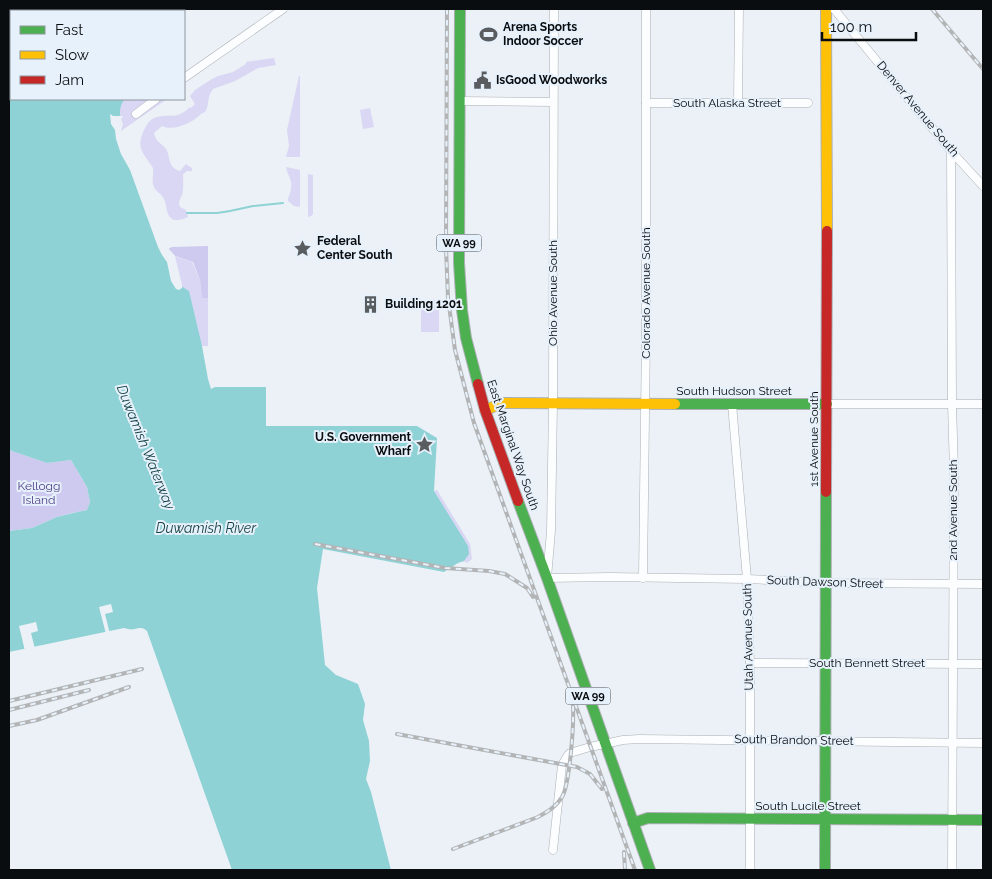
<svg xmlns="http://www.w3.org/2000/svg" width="992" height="879" font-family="Raleway,sans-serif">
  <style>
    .green { fill: #d9d7f4 }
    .forest { fill: #cecaef }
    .water { fill: #8ed2d5 }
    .pier { fill: #ebf1f6 }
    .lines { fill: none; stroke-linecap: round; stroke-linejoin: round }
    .stream { stroke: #8ed2d5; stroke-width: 2 }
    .street-casing { stroke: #acb0b4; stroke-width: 9 }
    .fast-casing { stroke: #acb0b4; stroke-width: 12 }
    .slow-casing { stroke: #acb0b4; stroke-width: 12 }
    .jam-casing { stroke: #acb0b4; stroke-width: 12 }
    .street { stroke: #fcfdfe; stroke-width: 8 }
    .fast { stroke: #4caf50; stroke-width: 10 }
    .slow { stroke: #ffc107; stroke-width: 10 }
    .jam { stroke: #c62828; stroke-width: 10 }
    .rail-casing { stroke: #b2b4b5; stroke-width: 4 }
    .rail { stroke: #e7f1fb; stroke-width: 2; stroke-dasharray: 5.5; stroke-linecap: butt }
    .labels { text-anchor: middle; stroke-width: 4; stroke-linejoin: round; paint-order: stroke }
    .shield { fill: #e7f1fb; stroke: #4c5156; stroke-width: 1 }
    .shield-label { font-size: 11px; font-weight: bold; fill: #0a0d10 }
    .poi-label { font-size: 12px; font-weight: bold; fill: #0a0d10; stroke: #e7f1fb; text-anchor: start }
    .street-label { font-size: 12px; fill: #0a0d10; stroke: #e7f1fb }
    .park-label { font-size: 12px; fill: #4e3a85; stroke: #e7f1fb }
    .water-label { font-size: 14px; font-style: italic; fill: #184446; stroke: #e7f1fb }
  </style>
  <rect width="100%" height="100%" fill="#ebf1f6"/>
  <g class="green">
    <path d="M 274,58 L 276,65 L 258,68 L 235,81 L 213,89 C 206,98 210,105 205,112 C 200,114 199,116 195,119 C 186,125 172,131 162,126 L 154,133 C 156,143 161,142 166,149 C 171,157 167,167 180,171 L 186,164 L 192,168 L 192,171 L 187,171 L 183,174 C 183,181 184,188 182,195 C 180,200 178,201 180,207 L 186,210 L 188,217 C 179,221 170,223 167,211 C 166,207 166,203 164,199 C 162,194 156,192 154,187 C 151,181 154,174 153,168 C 143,152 135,148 145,128 C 148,123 150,119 157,117 C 172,113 175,121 190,107 L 191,108 L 195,104 L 190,96 L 195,90 L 212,79 L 218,76 L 233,72 L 246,64 L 246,62 Z"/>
    <polygon points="299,76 300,76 300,157 286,157 289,146 287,130"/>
    <polygon points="91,99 167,99 121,131 141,177"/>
    <polygon points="370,108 374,127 363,129 360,110"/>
    <path d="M 286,167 L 300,170 L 300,207 L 294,206 L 288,201 C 288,196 291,193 291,188 C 293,181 287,174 286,167 Z"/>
    <polygon points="308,174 313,175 313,214 311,216 308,217"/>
    <polygon points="174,256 192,262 200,280 202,298 208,298 208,346 202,346 202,353 171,281"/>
    <rect x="421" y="300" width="18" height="32"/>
    <polygon points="437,490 470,544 472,559 467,563 464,561 462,562 427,493"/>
  </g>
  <g class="forest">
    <polygon points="208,246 208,298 202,298 200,280 193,262 175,256 168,249 172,247"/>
    <polygon points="9,450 47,463 71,460 87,487 90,502 87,510 72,513 57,517 32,528 9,531"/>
  </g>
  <path class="water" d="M 9,9 L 94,9 L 95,11 L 11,11 L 11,99 L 125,99 C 117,107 121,120 121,131 L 181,286 L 189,291 L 202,346 L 208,379 L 211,389 L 215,387 L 266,387 L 266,426 L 417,426 L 437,438 L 434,491 L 468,546 L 469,554 L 464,561 L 458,563 L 444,572 L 323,549 L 317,588 L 325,665 L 336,675 L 358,684 L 365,704 L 363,720 L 369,741 L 370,761 L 366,779 L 371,792 L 391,870 L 232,870 L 147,631 C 142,627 140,628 135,629 C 132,630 127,629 124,628 L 9,652 L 9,531 L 32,528 L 57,517 L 73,513 L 87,510 L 90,502 L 87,487 L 71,460 L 47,463 L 9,450 Z"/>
  <g class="pier">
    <polygon points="110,114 113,116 123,116 123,117 121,119 123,124 121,131 125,137 142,177 169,249 175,256 180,277 182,284 182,288 179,290 176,289 171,281 167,262 162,255 158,247 130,170 121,154 116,139 115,130 111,124"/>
    <polygon points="111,604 113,612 105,614 110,634 106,634 99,607"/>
    <polygon points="36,622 38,631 31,633 35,649 25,651 19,626"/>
  </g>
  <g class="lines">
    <polyline class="stream" points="187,213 217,213 230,211 253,206 283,203"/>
    <defs>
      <g id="street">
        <polyline points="554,9 553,403 551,531 547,578 610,577 747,579 826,583 983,584"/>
        <polyline points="834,9 951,151 983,186"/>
        <polyline points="184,78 283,9"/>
        <polyline points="459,101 553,102"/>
        <polyline points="646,103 808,103"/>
        <polyline points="738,103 739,9"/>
        <polyline points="136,114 156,99"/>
        <polyline points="951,151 952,404 954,471 952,870"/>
        <polyline points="732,404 747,579 750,663 750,870"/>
        <polyline points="827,404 983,404"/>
        <polyline points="643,578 646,335 646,9"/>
        <polyline points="750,663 983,664"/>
        <polyline points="553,850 562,765 568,755 570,753 590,747 623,740 639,739 983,743"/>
      </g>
      <g id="fast">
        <polyline points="460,9 459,263 462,310 466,338 478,384"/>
        <polyline points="675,404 827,404"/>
        <polyline points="518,501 547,578 650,870"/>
        <polyline points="633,823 648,818 983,820"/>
        <polyline points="825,870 826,492"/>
      </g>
      <g id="slow">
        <polyline points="826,9 827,231"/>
        <polyline points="485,410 503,403 675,404"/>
      </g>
      <g id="jam">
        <polyline points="478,384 485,410 518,501"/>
        <polyline points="826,492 827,231"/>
      </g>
    </defs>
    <use href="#street" class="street-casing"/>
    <use href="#fast" class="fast-casing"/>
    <use href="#slow" class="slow-casing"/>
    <use href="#jam" class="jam-casing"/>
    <use href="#street" class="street"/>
    <use href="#fast" class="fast"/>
    <use href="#slow" class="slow"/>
    <use href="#jam" class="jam"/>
    <defs>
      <g id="rail">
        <polyline points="447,9 446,247 448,298 455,350 474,423 635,870"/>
        <polyline points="932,9 983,69"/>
        <polyline points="315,544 445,568 489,571 505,574 527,588 533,597"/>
        <polyline points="9,701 142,669"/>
        <polyline points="9,710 89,690"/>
        <polyline points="9,726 37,720 129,687"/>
        <polyline points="397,734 577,767 590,774 602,789"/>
        <path d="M 453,849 L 538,817 C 547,812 556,807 562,797 C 570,784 574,723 573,706"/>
        <polyline points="624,852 625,870"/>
      </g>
    </defs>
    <use href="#rail" class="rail-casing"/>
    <use href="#rail" class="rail"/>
  </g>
  <defs>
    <symbol id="stadium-bare" viewBox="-9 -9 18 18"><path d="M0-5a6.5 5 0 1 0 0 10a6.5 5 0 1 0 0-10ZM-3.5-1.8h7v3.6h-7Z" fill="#595d60" stroke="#e7f1fb" stroke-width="2.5" paint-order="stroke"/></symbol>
    <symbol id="civic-bare" viewBox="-9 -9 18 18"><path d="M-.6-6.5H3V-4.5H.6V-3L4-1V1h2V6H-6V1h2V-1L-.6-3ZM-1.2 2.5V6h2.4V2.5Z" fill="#595d60" stroke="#e7f1fb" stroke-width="2.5" paint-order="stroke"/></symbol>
    <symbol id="sight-bare" viewBox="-9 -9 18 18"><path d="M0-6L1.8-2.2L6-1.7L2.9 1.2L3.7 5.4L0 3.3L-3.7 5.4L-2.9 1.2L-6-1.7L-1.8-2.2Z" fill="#595d60" stroke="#e7f1fb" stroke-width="2.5" paint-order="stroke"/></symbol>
    <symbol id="building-bare" viewBox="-9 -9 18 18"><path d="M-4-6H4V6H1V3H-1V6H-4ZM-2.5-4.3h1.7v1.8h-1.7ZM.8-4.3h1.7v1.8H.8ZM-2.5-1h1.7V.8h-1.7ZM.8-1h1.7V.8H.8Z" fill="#595d60" stroke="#e7f1fb" stroke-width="2.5" paint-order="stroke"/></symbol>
  </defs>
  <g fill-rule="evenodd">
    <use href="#stadium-bare" x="476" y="22" width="25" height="25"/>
    <use href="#civic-bare" x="470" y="68" width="25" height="25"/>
    <use href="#sight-bare" x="290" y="236" width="25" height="25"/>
    <use href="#building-bare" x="358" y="292" width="25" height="25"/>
    <use href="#sight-bare" x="412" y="432" width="25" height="25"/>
  </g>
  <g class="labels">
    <g class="shield">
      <rect x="436.5" y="234.5" width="45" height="17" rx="4"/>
      <rect x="565.5" y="687.5" width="45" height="17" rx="4"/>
    </g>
    <g class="shield-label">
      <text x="459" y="247">WA 99</text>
      <text x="588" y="700">WA 99</text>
    </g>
    <g class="poi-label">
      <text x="503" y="31">Arena Sports<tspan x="503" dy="14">Indoor Soccer</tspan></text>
      <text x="496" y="84">IsGood Woodworks</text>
      <text x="317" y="245">Federal<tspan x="317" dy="14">Center South</tspan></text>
      <text x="385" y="308">Building 1201</text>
      <text x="411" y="441" text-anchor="end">U.S. Government<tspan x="411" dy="14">Wharf</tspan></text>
    </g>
    <g class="street-label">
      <text x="727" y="107">South Alaska Street</text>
      <text transform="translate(918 109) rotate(50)" y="4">Denver Avenue South</text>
      <text transform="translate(553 293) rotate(-90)" y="4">Ohio Avenue South</text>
      <text transform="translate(646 293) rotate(-90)" y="4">Colorado Avenue South</text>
      <text x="734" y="395">South Hudson Street</text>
      <text transform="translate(814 439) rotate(-90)" y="4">1st Avenue South</text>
      <text transform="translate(513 445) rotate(71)" y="4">East Marginal Way South</text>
      <text transform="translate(953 510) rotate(-90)" y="4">2nd Avenue South</text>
      <text transform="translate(825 582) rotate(2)" y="4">South Dawson Street</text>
      <text transform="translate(748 637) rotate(-91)" y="4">Utah Avenue South</text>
      <text x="867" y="667">South Bennett Street</text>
      <text transform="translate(794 740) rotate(1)" y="4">South Brandon Street</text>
      <text x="808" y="810">South Lucile Street</text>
    </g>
    <g class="park-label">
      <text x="39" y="490">Kellogg<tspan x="39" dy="14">Island</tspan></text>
    </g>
    <g class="water-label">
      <text transform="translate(146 447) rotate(68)" y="5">Duwamish Waterway</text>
      <text x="206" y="533">Duwamish River</text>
    </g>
  </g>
  <rect width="992" height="879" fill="none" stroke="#0a0d10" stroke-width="20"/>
  <rect x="10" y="10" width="175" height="90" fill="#e7f1fb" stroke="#8f969d"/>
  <rect x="20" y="26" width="25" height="8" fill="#4caf50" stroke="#8f969d"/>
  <text x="55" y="35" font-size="15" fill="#0a0d10">Fast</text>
  <rect x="20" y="51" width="25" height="8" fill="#ffc107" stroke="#8f969d"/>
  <text x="55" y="60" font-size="15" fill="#0a0d10">Slow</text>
  <rect x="20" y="76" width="25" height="8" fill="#c62828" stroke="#8f969d"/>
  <text x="55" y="85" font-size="15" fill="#0a0d10">Jam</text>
  <path d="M822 32v8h94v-8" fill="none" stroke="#0a0d10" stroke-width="2.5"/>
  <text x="830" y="32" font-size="15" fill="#0a0d10" stroke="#e7f1fb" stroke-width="4" paint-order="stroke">100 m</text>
</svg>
